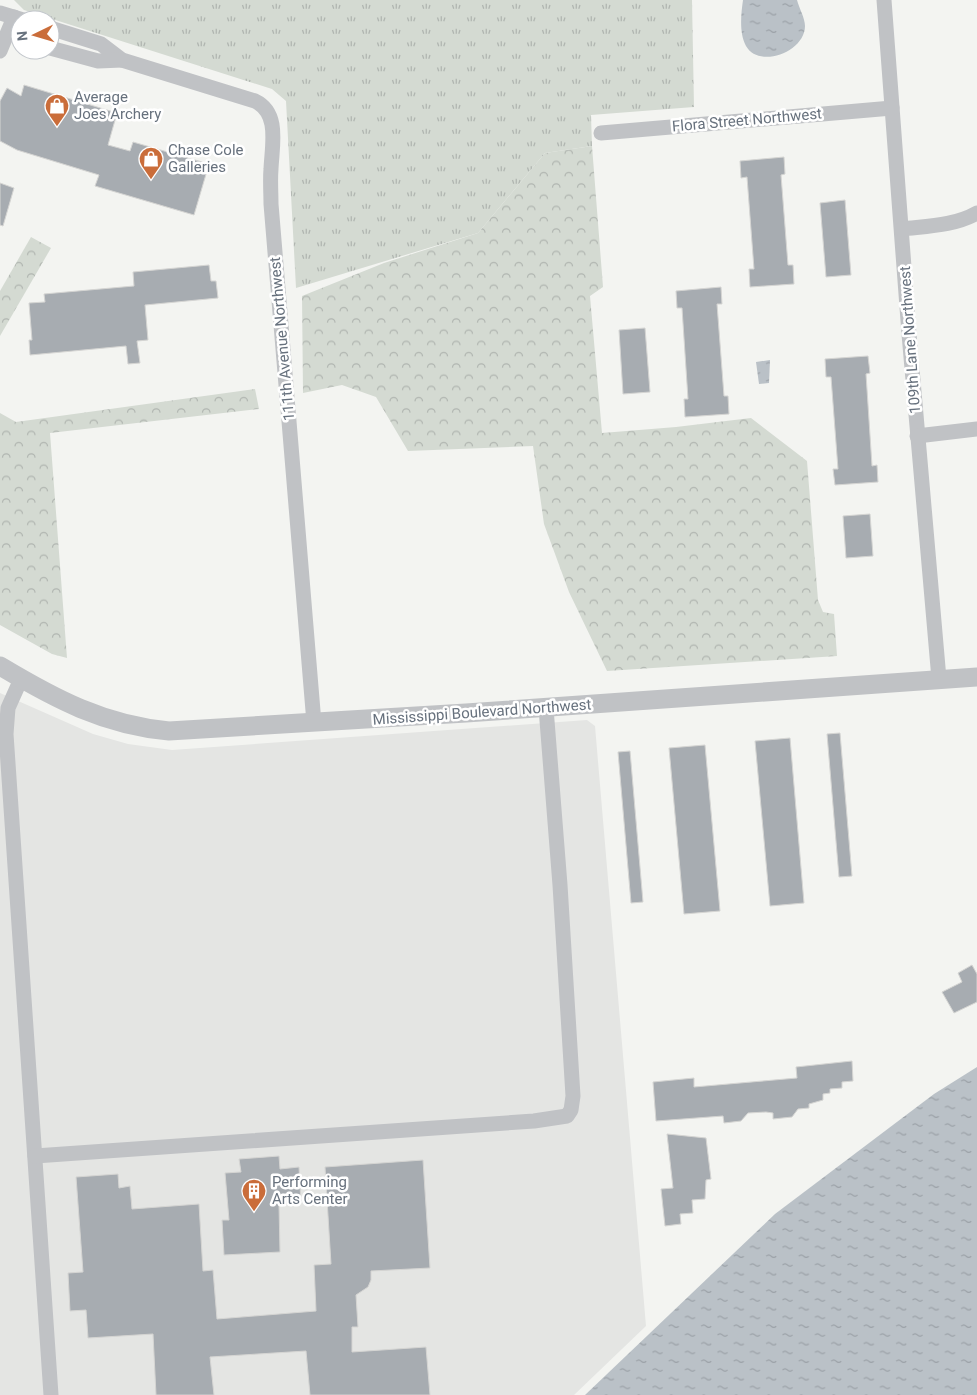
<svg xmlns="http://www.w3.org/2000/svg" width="977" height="1395" font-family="Roboto,sans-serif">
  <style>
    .built { fill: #e4e5e3 }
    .forest { fill: url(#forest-crowns) }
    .park { fill: url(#park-tufts) }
    .water { fill: url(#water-ripples) }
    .building { fill: #a7acb1; stroke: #d5d5d3 }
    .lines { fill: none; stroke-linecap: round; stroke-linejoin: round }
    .minor { stroke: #c0c2c5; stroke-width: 15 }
    .tertiary { stroke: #c0c2c5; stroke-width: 19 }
    .labels { text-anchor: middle; stroke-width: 5; stroke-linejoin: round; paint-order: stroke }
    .poi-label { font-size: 15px; fill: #67717d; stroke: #fff; text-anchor: start }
    .street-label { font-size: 15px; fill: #67717d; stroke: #fff }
  </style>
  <defs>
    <pattern id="forest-crowns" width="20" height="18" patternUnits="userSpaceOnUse" patternTransform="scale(1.25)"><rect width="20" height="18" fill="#d4dad2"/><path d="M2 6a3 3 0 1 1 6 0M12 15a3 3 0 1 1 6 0" fill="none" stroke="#b0b5b0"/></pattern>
    <pattern id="park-tufts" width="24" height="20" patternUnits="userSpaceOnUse" patternTransform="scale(1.25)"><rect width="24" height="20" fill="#d4dad2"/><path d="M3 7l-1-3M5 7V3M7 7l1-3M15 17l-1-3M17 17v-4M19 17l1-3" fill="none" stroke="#b0b5b0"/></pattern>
    <pattern id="water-ripples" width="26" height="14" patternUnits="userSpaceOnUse" patternTransform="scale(1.25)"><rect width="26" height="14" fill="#bac1c7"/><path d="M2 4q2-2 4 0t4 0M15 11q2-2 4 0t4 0" fill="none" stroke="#9ba1a7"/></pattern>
  </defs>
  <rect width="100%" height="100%" fill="#f3f4f1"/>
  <polygon class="built" points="0,693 93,734 128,744 172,750 587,720 595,726 646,1326 574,1395 0,1395"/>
  <g class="forest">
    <polygon points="592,146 603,287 590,296 602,433 676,427 751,418 807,461 818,600 823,612 834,614 837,656 607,671 569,592 544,524 533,446 408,451 376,397 342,385 303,393 302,296 384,263 478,233 545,153"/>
    <polygon points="31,237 51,248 0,336 0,291"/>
    <polygon points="255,389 259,409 50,433 67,658 52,654 0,625 0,413 16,422"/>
  </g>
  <polygon class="park" points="14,0 692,0 694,107 591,115 592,146 545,153 478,233 296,288 286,101 272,89 24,10"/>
  <g class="water">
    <path d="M 743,0 L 797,0 C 799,8 805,18 805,26 C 805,52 759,69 746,46 C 739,33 741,14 743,0 Z"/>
    <polygon points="770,360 769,383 759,384 756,362"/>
    <polygon points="977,1067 977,1395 585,1395 775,1214 934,1094"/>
  </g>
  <g class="building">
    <polygon points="24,85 117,113 108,145 130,151 133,142 209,164 194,215 95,186 99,175 17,150 0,141 0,101 7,88 21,96"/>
    <polygon points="784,157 785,174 781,175 788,265 793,265 794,284 750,287 749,269 754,269 747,177 741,178 740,161"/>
    <polygon points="0,183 14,188 3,226 0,225"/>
    <polygon points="845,200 851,275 826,277 820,203"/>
    <polygon points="209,265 211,281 216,281 218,298 145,305 148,340 137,341 140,363 128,364 126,346 30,355 29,340 32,340 29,303 45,302 44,294 134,286 133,272"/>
    <polygon points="721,287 722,304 717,304 724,396 728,396 729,414 685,417 684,399 688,399 682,308 677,308 676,291"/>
    <polygon points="645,328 650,392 623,394 619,330"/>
    <polygon points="868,356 870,373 866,374 872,466 877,465 878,482 835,485 833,469 838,469 831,377 826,377 825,359"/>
    <polygon points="870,514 873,556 846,558 843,516"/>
    <polygon points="840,733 852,876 839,877 827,734"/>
    <polygon points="790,738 804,903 770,906 755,741"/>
    <polygon points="705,745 720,911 684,914 669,748"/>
    <polygon points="630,751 643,902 631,903 618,752"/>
    <polygon points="972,965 977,974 977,1002 954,1013 942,992 962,982 958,973"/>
    <polygon points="852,1061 853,1081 842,1082 842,1088 830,1089 830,1093 823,1094 823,1100 809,1104 809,1108 798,1109 792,1117 773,1119 773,1113 766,1112 748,1113 741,1121 724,1123 723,1116 656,1121 653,1082 694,1078 694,1087 797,1078 796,1067"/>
    <polygon points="667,1134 706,1138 711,1179 706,1180 705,1199 692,1200 693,1213 680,1214 681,1224 665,1226 661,1189 673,1188"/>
    <polygon points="279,1156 280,1169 299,1167 301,1204 279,1205 280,1252 224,1255 222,1220 229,1220 225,1173 241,1172 239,1159"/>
    <polygon points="423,1160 430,1268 371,1271 371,1280 368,1287 356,1295 358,1327 352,1327 352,1352 426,1347 430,1395 310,1395 306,1351 210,1357 214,1395 156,1395 153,1334 88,1338 86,1310 70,1311 68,1273 83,1272 76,1177 118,1174 119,1188 130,1186 132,1209 199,1204 203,1271 213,1270 217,1319 316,1311 314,1265 331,1264 325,1167"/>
  </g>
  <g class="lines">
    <g class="minor">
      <polyline points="884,0 909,334 939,679"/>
      <polyline points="0,13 23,20"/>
      <path d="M 50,28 L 101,44 L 122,60 L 255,101 C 280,113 272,145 271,169 C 270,180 271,193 271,204 L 314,723"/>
      <polyline points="50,48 98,61 122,60"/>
      <polyline points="0,51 14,17"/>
      <polyline points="601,133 892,108"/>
      <path d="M 902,229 C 927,226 954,226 977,213"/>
      <polyline points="917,436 977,429"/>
      <polyline points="21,679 8,708 6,734 51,1395"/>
      <polyline points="35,1156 534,1121 567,1116 571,1110 573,1096 560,885 546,708"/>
    </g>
    <path class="tertiary" d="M 0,666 C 55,699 104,725 169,731 L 466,713 L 977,677"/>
  </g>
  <defs>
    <symbol id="shop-pin" viewBox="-11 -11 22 30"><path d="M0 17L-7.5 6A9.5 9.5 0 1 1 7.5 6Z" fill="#ca6d3a" stroke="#fff"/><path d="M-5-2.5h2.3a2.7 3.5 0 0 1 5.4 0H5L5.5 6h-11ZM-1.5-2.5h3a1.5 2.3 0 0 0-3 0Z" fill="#fff"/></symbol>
    <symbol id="building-pin" viewBox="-11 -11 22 30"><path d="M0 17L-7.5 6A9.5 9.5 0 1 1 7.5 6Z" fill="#ca6d3a" stroke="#fff"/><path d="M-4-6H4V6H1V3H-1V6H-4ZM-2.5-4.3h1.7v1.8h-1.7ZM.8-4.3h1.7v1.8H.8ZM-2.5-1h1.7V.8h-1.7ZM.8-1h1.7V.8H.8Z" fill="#fff"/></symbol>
  </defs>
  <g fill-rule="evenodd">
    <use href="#shop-pin" x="43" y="92" width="28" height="38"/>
    <use href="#shop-pin" x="137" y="145" width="28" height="38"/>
    <use href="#building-pin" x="240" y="1177" width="28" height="38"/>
  </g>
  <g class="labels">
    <g class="poi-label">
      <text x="74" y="102">Average<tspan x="74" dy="17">Joes Archery</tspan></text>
      <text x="168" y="155">Chase Cole<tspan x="168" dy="17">Galleries</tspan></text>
      <text x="272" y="1187">Performing<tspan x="272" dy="17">Arts Center</tspan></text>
    </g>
    <g class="street-label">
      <text transform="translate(747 120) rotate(-5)" y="5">Flora Street Northwest</text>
      <text transform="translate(282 339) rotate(-95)" y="5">111th Avenue Northwest</text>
      <text transform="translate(910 340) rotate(-94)" y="5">109th Lane Northwest</text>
      <text transform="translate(482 712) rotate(-4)" y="5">Mississippi Boulevard Northwest</text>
    </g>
  </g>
  <g transform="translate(35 35) rotate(265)"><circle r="24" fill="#ffffff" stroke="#c2c6cb"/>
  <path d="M0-4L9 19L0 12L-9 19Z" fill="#ca6d3a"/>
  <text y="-8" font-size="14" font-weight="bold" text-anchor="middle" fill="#67717d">N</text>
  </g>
</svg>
